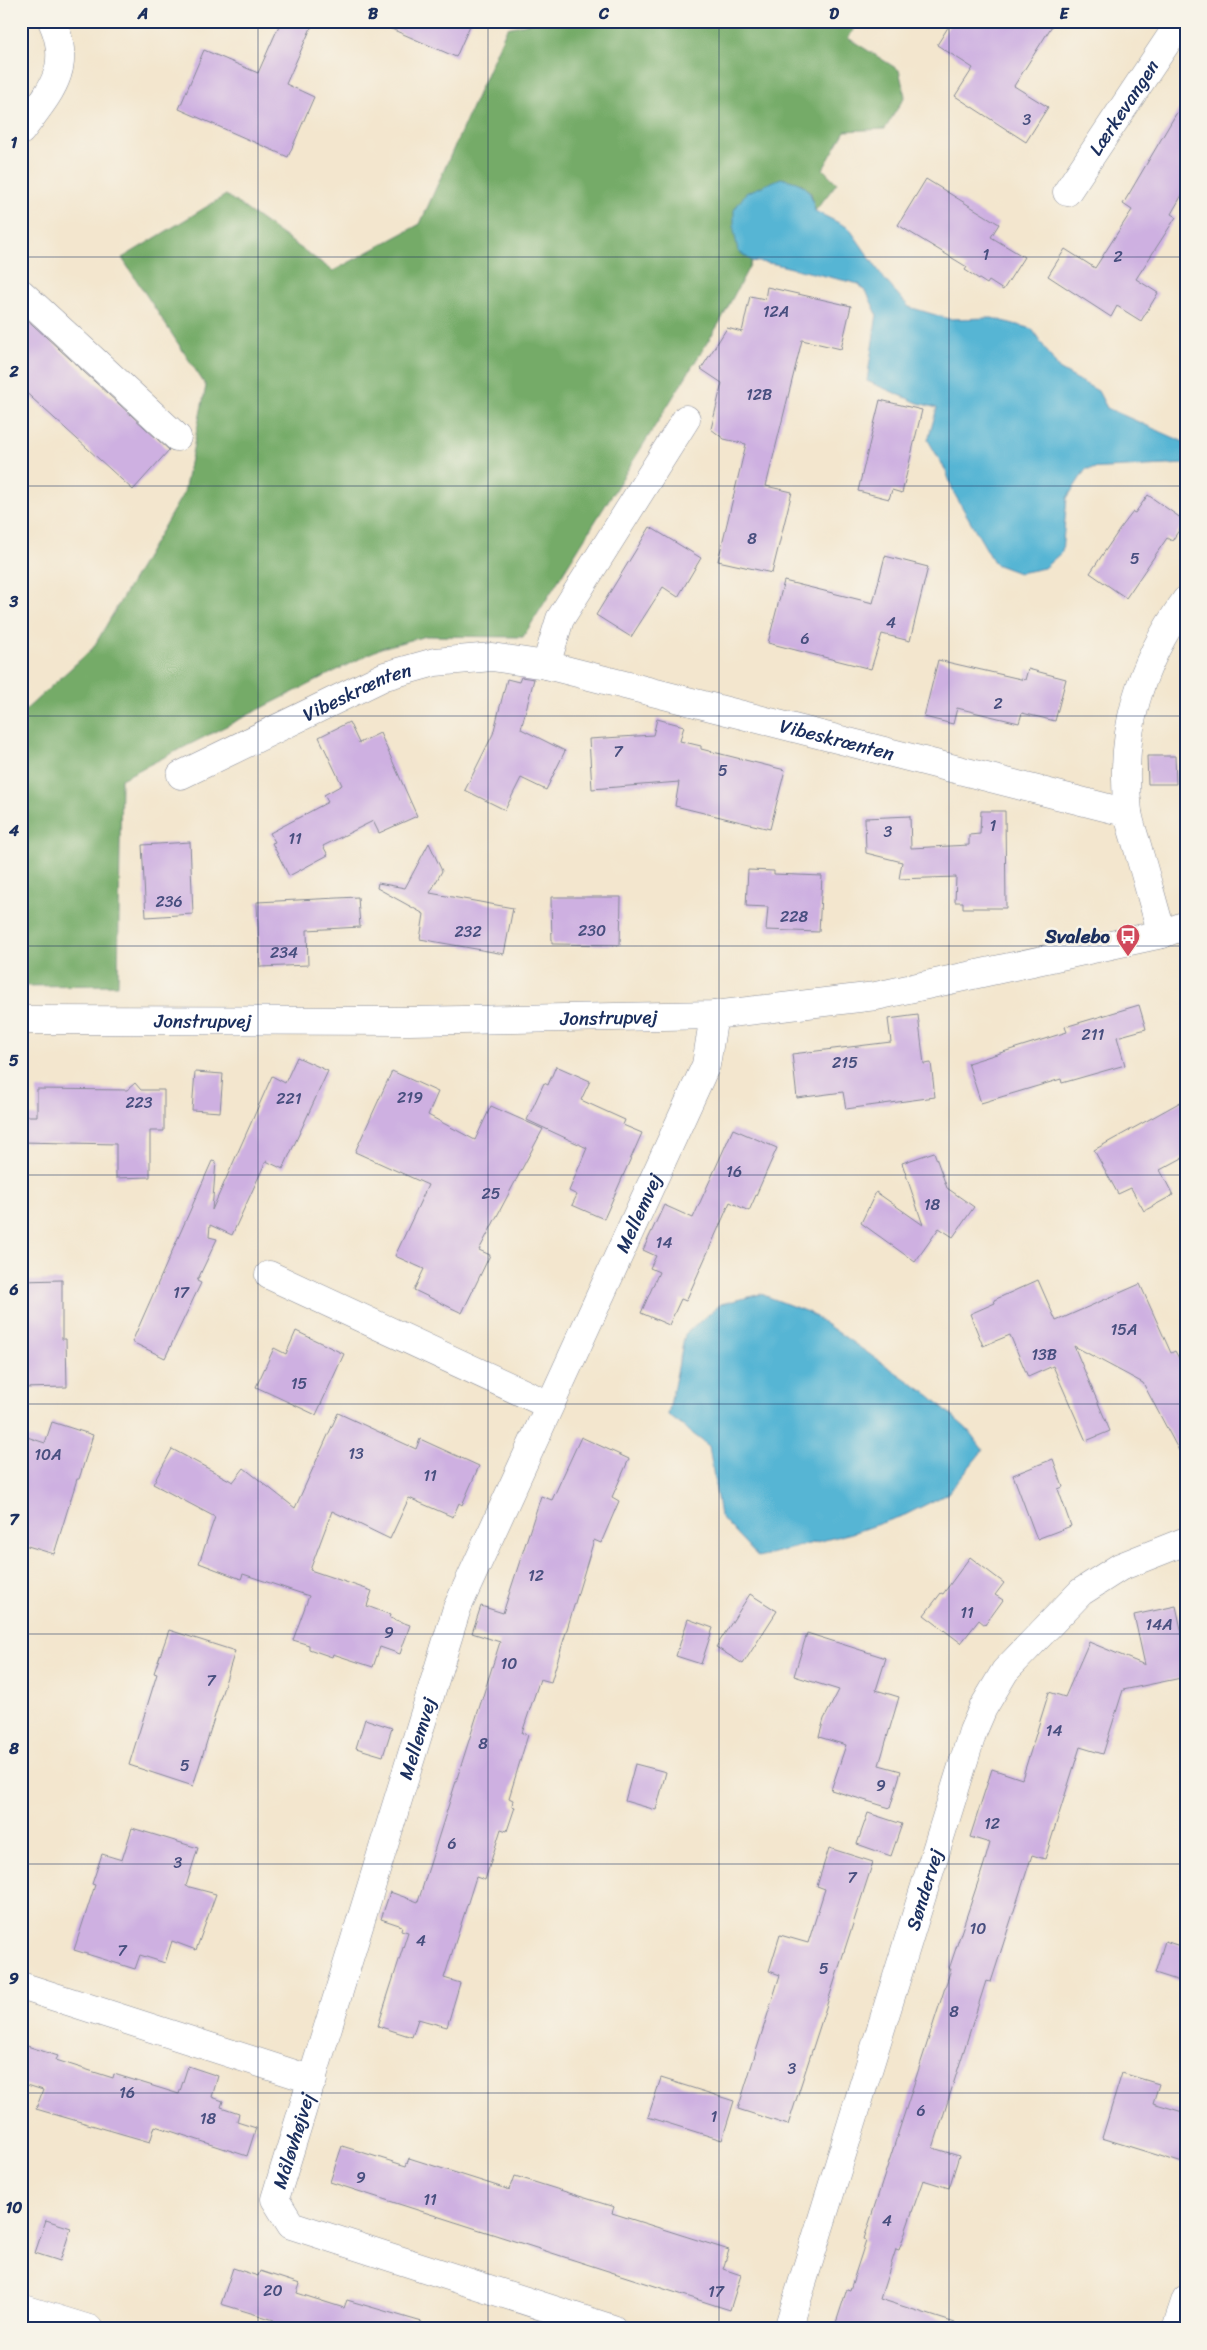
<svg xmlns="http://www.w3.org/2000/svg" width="1207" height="2350" font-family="Sriracha,sans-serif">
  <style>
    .forest { fill: #74ab68; stroke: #486d63 }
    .water { fill: #56b5d4; stroke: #387299 }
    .building { fill: #ceb0e1 }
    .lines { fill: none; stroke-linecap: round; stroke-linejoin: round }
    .minor-casing { stroke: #878a96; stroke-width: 29 }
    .minor { stroke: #fff; stroke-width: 28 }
    .grid { fill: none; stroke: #1b2f5e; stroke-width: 1; stroke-opacity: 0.55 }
    .labels { text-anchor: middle; stroke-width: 5; stroke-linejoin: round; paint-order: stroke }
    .number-label { font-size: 16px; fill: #484f7f }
    .street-label { font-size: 19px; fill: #1b2f5e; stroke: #f7f3e8 }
    .poi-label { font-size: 19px; font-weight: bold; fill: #1b2f5e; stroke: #f7f3e8; text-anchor: end }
    .neatline { fill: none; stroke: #1b2f5e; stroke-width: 2 }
    .grid-label { font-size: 16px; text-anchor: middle; font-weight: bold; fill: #1b2f5e }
  </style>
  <rect width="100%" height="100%" fill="#f7f3e8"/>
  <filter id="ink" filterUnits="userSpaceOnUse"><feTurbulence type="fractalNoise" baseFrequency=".02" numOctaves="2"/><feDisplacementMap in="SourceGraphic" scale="10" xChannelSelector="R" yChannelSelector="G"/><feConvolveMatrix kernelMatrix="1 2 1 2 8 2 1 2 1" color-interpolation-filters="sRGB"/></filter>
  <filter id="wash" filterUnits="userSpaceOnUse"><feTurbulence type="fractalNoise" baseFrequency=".0096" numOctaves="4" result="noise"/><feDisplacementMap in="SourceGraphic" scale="20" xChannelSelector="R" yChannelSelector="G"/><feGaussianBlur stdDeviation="1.12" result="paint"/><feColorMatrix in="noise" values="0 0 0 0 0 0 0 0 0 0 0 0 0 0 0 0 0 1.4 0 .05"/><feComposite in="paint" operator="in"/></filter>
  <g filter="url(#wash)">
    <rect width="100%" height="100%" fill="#f3e6ce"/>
    <polygon class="forest" points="538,21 860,21 848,38 899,70 905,96 885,129 845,131 823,169 837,183 815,211 811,193 801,183 738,250 752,261 720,322 523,637 426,636 381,648 121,779 118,985 21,986 21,714 93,648 184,492 206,386 122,258 226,195 333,271 420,224 507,28"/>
    <g class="water">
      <path d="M 781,178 C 806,184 810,186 815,211 L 849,228 L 885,280 L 909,307 L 949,319 L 992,318 L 1032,329 L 1059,369 L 1098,391 L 1107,408 L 1186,443 L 1186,464 L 1086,469 L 1067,498 L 1062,552 L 1044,568 L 1019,573 L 995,564 L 954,493 L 946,471 L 928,440 L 937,408 L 918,403 L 867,381 L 877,314 L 868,295 L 859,284 L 775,264 L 752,261 L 738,251 L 734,230 L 734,210 L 746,193 Z"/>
      <polygon points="761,1294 810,1313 930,1396 968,1430 983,1450 947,1494 905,1515 852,1533 758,1557 720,1516 709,1446 668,1415 685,1334 721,1304"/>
    </g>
    <g id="blocks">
      <g class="building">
        <polygon points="281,21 314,21 286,84 314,97 288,157 179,109 204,50 258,73"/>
        <polygon points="373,21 472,21 456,57"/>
        <polygon points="952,21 1055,21 1014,86 1048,107 1026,142 955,96 973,68 937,45"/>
        <polygon points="1186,97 1186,188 1171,214 1176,217 1136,279 1158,293 1141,321 1117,306 1111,317 1048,276 1065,249 1095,268 1132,210 1123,204"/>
        <polygon points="926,179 999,224 991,237 1024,257 1003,290 989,281 987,284 965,270 967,267 898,225"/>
        <polygon points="767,287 851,306 841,349 802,340 766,486 792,492 772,573 718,561 746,444 724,439 711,429 722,383 701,369 727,328 742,332 750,296 765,299"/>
        <polygon points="21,314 169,450 133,490 21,388"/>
        <polygon points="880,400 922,410 902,493 892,490 889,499 858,491"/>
        <polygon points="1148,495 1185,521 1172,541 1167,538 1126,598 1090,573 1120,529 1133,512 1135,513"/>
        <polygon points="650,527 701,558 678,597 663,587 631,637 596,615"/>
        <polygon points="885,556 928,567 910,641 882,634 871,669 768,643 784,581 873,603"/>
        <polygon points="938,660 1025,680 1028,669 1066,679 1055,721 1022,713 1019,723 957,708 953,724 924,717"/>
        <polygon points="521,677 534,679 521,729 565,751 546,790 521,778 505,810 465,790 493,734 507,679 519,682"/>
        <polygon points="657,719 684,726 680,741 701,746 701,749 785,770 770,829 675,806 679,782 592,789 589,739 653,735"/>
        <polygon points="349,722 359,743 380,733 417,816 379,833 373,821 323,846 328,855 289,876 272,843 275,842 270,833 328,802 324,795 342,785 319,737"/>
        <polygon points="1147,756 1175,756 1176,784 1148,784"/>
        <polygon points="981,811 1005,811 1006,908 963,908 963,902 955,902 956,877 899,879 902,862 866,853 865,818 910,816 911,848 969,845 969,835 980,834"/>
        <polygon points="190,842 193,914 146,917 142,845"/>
        <polygon points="429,843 442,871 430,893 513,908 504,954 420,939 424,914 377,888 378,883 405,888"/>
        <polygon points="748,870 774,871 774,874 822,876 819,932 766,930 768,907 746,906"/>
        <polygon points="358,897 360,927 307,930 308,965 260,967 257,902"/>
        <polygon points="551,897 621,897 620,945 552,944"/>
        <polygon points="1139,1005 1146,1029 1117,1037 1125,1065 1062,1083 1061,1079 981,1103 968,1063 1067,1032 1065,1027"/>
        <polygon points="918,1015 924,1064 931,1063 935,1097 846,1109 843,1092 797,1098 792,1054 891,1042 888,1019"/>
        <polygon points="297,1057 328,1071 283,1169 266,1161 232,1235 210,1225 209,1237 217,1239 197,1281 201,1283 165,1358 132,1342 212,1161 216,1162 212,1210 272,1076 285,1083"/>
        <polygon points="556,1066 590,1081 581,1100 625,1120 623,1125 642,1133 604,1219 572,1205 577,1195 569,1191 587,1148 527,1120 544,1083 548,1085"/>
        <polygon points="392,1071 438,1092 428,1115 475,1140 491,1106 543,1129 479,1250 490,1255 462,1313 414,1290 424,1269 395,1256 428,1185 355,1152"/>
        <polygon points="195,1072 223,1074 220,1112 192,1110"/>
        <polygon points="135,1083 141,1090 164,1090 164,1131 150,1131 150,1177 116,1178 116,1144 21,1142 21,1116 37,1116 37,1089 127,1090"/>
        <polygon points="1186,1099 1186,1156 1160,1170 1173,1195 1144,1211 1131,1188 1118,1194 1094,1150"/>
        <polygon points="733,1129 777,1148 749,1211 730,1202 686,1301 681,1299 669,1325 641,1313 659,1272 650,1268 656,1256 643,1250 664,1205 693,1218"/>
        <polygon points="934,1152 947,1188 974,1207 953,1237 939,1228 915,1262 861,1223 876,1192 923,1225 902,1163"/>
        <polygon points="62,1280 62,1339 66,1339 67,1387 21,1388 21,1281"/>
        <polygon points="1038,1280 1056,1321 1140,1284 1171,1353 1175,1351 1186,1371 1186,1464 1143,1383 1074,1346 1110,1431 1086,1441 1053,1366 1028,1377 1010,1335 983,1346 970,1314 995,1303 994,1300"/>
        <polygon points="296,1331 344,1354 316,1415 256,1387 274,1348 286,1354"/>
        <polygon points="338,1413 416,1449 420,1439 479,1466 462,1505 459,1503 453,1517 409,1498 390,1539 332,1511 310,1570 372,1591 367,1606 391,1615 390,1618 410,1625 400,1654 380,1647 373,1667 333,1654 332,1657 309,1649 309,1645 293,1640 309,1596 243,1574 241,1579 199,1563 215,1517 153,1484 172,1449 233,1482 244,1468 295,1508"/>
        <polygon points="52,1422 93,1435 79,1479 77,1479 54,1554 21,1544 21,1435 45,1443"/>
        <polygon points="581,1437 629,1459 612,1497 619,1501 601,1543 594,1540 551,1682 540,1679 522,1733 528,1735 509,1798 513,1800 512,1806 515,1807 507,1831 501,1829 485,1880 476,1877 444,1978 460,1983 447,2027 418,2019 412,2037 378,2026 408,1932 401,1930 402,1926 381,1919 390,1892 418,1902 500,1642 472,1633 481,1606 503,1613 541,1496 552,1500"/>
        <polygon points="1053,1459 1063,1487 1058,1489 1071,1526 1037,1539 1013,1475"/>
        <polygon points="970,1557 1004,1583 995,1595 1003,1600 985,1625 979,1620 961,1643 924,1615 941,1593 943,1594"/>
        <polygon points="750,1594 777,1611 743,1664 716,1647"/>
        <polygon points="1176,1606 1186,1652 1186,1677 1123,1690 1103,1754 1080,1747 1045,1859 1032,1855 991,1982 986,1981 933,2148 959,2156 949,2188 923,2180 899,2250 896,2249 880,2299 955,2323 954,2329 834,2329 847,2289 850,2290 866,2240 864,2239 951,1969 949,1969 984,1864 990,1843 970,1837 992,1769 1022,1779 1049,1692 1065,1697 1089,1642 1145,1665 1134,1615"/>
        <polygon points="688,1619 713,1628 701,1664 676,1656"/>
        <polygon points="169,1630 235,1651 193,1786 129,1765 157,1674 154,1673"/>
        <polygon points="807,1633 886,1658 876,1690 899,1697 879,1765 901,1771 890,1808 831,1790 846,1745 819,1737 824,1719 839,1690 794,1676"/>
        <polygon points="365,1719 392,1728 383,1756 356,1748"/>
        <polygon points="635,1764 666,1772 656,1810 625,1801"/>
        <polygon points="868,1813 902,1824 891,1856 857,1844"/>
        <polygon points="132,1828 198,1848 186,1886 216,1894 196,1950 172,1941 165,1963 140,1955 135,1969 74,1950 95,1885 92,1884 102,1854 122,1860"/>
        <polygon points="829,1848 873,1862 788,2125 738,2109 780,1975 769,1971 780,1935 808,1943 825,1889 817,1886"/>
        <polygon points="1165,1941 1186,1948 1186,1983 1155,1973"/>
        <polygon points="21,2044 58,2056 56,2060 113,2078 114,2074 179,2094 188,2066 218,2076 212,2097 223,2101 221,2107 239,2113 237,2122 256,2128 247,2156 155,2126 150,2142 36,2109 43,2090 21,2083"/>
        <polygon points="1122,2073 1159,2084 1153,2103 1186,2113 1186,2164 1102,2138"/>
        <polygon points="661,2078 734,2101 722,2140 648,2117"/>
        <polygon points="342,2146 406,2166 409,2158 510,2190 515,2176 614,2207 612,2213 729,2250 723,2269 741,2275 730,2310 330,2182"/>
        <polygon points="46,2220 71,2228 60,2261 35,2253"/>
        <polygon points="233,2268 258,2276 260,2271 300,2284 297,2293 344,2308 347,2300 422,2322 421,2329 271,2329 274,2320 221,2304"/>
      </g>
    </g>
  </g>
  <g filter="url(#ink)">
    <use href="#blocks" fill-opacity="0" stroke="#878a96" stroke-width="1"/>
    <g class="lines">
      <defs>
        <g id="minor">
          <path d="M 21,131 C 49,93 74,69 52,21"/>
          <path id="s1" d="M 1067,192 L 1181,21"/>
          <polyline points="21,293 177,437"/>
          <polyline points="546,665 560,619 686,419"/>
          <path id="s2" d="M 181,775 L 385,676 L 435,662 L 492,657 L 546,665 L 1128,813"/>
          <path d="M 1162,934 C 1154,907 1147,880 1139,853 C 1136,840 1130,826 1128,812 C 1119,732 1139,665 1186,600"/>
          <path id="s3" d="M 21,1020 L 409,1021 L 714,1015 L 876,996 L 1162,934 L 1186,925"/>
          <polyline points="269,1275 549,1405"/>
          <polyline points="21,1986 313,2080"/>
          <polyline points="21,2308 89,2329"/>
          <path id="s4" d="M 613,2329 L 291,2225 L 275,2199 L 457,1608 L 706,1065 L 714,1015"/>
          <path id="s5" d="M 788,2329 L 973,1731 L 983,1708 L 1005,1671 L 1081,1592 L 1120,1567 L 1186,1541"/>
          <polyline points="1176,2329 1186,2299"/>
        </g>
      </defs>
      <use href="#minor" class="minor-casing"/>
      <use href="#minor" class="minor"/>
    </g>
  </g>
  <path class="grid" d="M 258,21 L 258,2329M 488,21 L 488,2329M 719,21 L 719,2329M 949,21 L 949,2329M 21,257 L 1186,257M 21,486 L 1186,486M 21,716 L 1186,716M 21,946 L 1186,946M 21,1175 L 1186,1175M 21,1404 L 1186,1404M 21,1634 L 1186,1634M 21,1864 L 1186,1864M 21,2093 L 1186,2093"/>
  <defs>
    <symbol id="bus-pin" viewBox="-11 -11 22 30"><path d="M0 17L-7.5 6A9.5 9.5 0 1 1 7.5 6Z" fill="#d1495b" stroke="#f7f3e8"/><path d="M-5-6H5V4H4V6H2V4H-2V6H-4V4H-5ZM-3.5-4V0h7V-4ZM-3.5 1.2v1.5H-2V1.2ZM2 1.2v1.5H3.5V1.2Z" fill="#fff"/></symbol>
  </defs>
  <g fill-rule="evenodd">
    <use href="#bus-pin" x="1114" y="922" width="28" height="38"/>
  </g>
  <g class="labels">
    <g class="number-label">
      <text x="1027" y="125">3</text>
      <text x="986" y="260">1</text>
      <text x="1118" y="262">2</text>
      <text x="776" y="317">12A</text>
      <text x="759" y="400">12B</text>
      <text x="752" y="544">8</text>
      <text x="1135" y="564">5</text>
      <text x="891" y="628">4</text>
      <text x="805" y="644">6</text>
      <text x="998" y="709">2</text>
      <text x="618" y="757">7</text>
      <text x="723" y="776">5</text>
      <text x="993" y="831">1</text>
      <text x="888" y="837">3</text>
      <text x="295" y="844">11</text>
      <text x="169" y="907">236</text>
      <text x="794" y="922">228</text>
      <text x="592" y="936">230</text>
      <text x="468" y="937">232</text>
      <text x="284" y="958">234</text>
      <text x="1093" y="1040">211</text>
      <text x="845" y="1068">215</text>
      <text x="410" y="1103">219</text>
      <text x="289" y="1104">221</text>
      <text x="139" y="1108">223</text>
      <text x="734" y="1177">16</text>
      <text x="491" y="1199">25</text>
      <text x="932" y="1210">18</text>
      <text x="664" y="1248">14</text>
      <text x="181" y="1298">17</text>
      <text x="1124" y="1335">15A</text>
      <text x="1044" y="1360">13B</text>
      <text x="299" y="1389">15</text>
      <text x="356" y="1459">13</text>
      <text x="48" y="1460">10A</text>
      <text x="430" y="1481">11</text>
      <text x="536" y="1581">12</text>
      <text x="967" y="1618">11</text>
      <text x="1159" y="1630">14A</text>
      <text x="389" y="1638">9</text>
      <text x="509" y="1669">10</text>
      <text x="211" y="1686">7</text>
      <text x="1054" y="1736">14</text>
      <text x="483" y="1749">8</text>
      <text x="185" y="1771">5</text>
      <text x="881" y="1791">9</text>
      <text x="992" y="1829">12</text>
      <text x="452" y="1849">6</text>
      <text x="178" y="1868">3</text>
      <text x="852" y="1883">7</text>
      <text x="978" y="1934">10</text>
      <text x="421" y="1946">4</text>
      <text x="122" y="1956">7</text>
      <text x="824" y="1974">5</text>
      <text x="954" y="2017">8</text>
      <text x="792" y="2074">3</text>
      <text x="127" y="2098">16</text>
      <text x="921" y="2116">6</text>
      <text x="714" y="2122">1</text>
      <text x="208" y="2124">18</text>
      <text x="361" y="2183">9</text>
      <text x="430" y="2205">11</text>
      <text x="887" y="2226">4</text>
      <text x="273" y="2296">20</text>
      <text x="716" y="2297">17</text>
    </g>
    <g class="street-label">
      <text dy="7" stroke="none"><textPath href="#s1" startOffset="102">Lærkevangen</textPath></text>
      <text dy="7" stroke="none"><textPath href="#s2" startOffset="195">Vibeskrænten</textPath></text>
      <text dy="7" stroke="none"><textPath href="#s2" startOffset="691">Vibeskrænten</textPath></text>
      <text dy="7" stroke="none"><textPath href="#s3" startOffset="588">Jonstrupvej</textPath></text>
      <text dy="7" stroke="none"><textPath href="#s3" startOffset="182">Jonstrupvej</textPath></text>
      <text dy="7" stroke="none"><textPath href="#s4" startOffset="1422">Mellemvej</textPath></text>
      <text dy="7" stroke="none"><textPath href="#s4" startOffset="851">Mellemvej</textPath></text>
      <text dy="7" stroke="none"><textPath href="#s5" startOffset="460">Søndervej</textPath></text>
      <text dy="7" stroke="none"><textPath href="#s4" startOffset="430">Måløvhøjvej</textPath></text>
    </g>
    <g class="poi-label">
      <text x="1110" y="943">Svalebo</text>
    </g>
  </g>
  <rect width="1207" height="2350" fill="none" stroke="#f7f3e8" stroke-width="55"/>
  <rect x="28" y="28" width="1152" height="2294" class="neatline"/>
  <g class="grid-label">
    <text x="143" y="19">A</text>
    <text x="373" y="19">B</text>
    <text x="604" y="19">C</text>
    <text x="834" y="19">D</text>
    <text x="1064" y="19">E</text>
    <text x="14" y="148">1</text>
    <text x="14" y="377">2</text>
    <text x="14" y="607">3</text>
    <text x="14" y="836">4</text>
    <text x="14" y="1066">5</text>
    <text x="14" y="1295">6</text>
    <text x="14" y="1525">7</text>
    <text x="14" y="1754">8</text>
    <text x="14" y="1984">9</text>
    <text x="14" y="2213">10</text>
  </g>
</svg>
